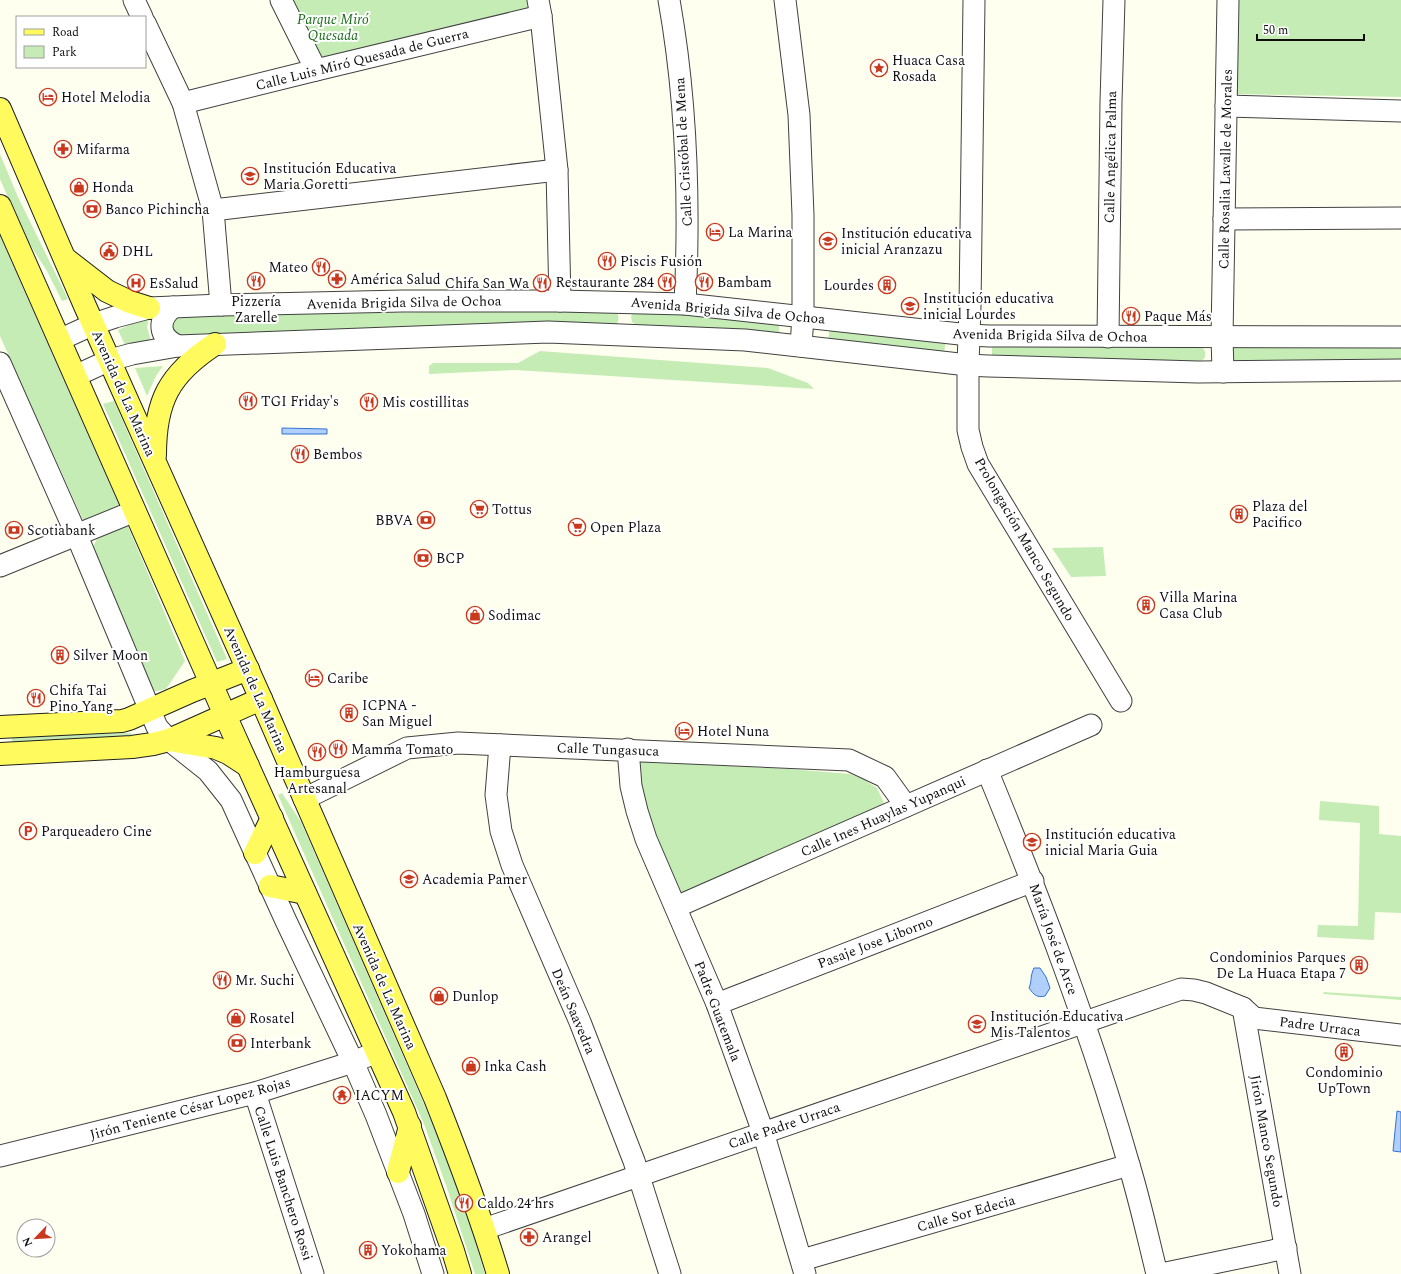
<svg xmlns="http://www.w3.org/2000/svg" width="1401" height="1274" font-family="Spectral,serif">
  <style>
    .green { fill: #c6ecb6 }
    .water { fill: #b0cffa; stroke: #3371d6 }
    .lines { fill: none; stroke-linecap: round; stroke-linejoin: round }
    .minor-casing { stroke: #414141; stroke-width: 23 }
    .major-casing { stroke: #1f1f1f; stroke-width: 24 }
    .minor { stroke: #fff; stroke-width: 21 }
    .major { stroke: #fffb5f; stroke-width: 22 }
    .labels { text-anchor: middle; stroke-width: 4; stroke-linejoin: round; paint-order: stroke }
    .park-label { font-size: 14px; font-style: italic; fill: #1a6b1a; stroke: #fff }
    .street-label { font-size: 14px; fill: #0e0e0e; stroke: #fff }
    .poi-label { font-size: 14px; fill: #0e0e0e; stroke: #fff; text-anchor: start }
  </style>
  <rect width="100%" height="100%" fill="#ffffef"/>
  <g class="green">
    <polygon points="290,0 527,0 529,10 317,59"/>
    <polygon points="1237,0 1401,0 1401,97 1235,94"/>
    <polygon points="0,154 18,197 68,299 62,301 47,271 25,237 0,179"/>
    <polygon points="0,236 119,505 84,522 0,336"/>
    <polygon points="637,308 779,320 779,333 638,326 632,322 631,316"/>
    <path d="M 613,309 C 620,314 620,320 615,327 L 172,336 L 170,316 Z"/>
    <polygon points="146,318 149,319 147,327 151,341 149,343 125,345 118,330"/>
    <polygon points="830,326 946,338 944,354 828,341"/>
    <polygon points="1401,343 1401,361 1238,363 1234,360 1231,355 1233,348 1239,346"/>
    <path d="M 992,344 L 1198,345 C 1205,349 1207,352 1204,359 L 1198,362 L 992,359 Z"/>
    <polygon points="540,351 768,368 808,383 814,389 515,370 429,374 429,366 433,363 518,363"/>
    <polygon points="163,366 156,376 147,396 135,368"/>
    <polygon points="114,401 227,659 217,662 103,404"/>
    <polygon points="127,524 185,661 166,689 152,692 91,550 97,539"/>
    <polygon points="1103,547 1106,576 1071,577 1052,548"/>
    <polygon points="131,733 132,744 12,748 12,737"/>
    <polygon points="638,761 790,769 850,774 863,779 877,788 886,807 680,898 651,832 642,795"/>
    <path d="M 282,793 L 301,822 C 332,892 363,963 393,1033 C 428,1112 462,1191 485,1274 L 475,1274 L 447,1188 L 424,1124 L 278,795 Z"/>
    <polygon points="1320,801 1379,806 1379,834 1401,836 1401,913 1375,912 1374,940 1317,937 1318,925 1358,926 1360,823 1319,820"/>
    <polygon points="1324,992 1401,997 1401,1000 1323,994"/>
  </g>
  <g class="water">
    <polygon points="282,428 327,429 327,434 282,434"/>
    <path d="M 1034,968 L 1040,968 L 1046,977 L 1050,988 L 1045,996 C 1037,998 1034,995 1029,988 C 1032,981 1030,976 1034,968 Z"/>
    <polygon points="1397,1111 1401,1112 1401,1152 1393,1151"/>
  </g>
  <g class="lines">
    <defs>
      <g id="minor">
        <polyline points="134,0 142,17"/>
        <polyline points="281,0 316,70"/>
        <polyline points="538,0 541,16 557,170 560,301"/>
        <path d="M 669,0 C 687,101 690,202 685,304"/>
        <polyline points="785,0 799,115 803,215 803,316 801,346"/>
        <polyline points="974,0 970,307 968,365 968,430 972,447 978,464 1121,701"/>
        <polyline points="145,23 183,103 213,210 221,305"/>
        <polyline points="183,103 316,70 541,16"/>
        <polyline points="1226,106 1401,111"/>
        <polyline points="213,210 557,170"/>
        <polyline points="1224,219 1401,218"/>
        <path d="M 173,307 C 157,320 158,337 178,346"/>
        <polyline points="1108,337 1111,102 1114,0"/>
        <polyline points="59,340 94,324 115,317 149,308 221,305 403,301 560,301 685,304 969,335 989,336 1401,337"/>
        <polyline points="0,363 77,536 157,727 169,740 208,771 231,800 286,921 353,1062 376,1115 414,1214 433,1274"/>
        <polyline points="1223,372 1222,337 1228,0"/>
        <polyline points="75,376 110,360 132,354 178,346 548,332 745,340 968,365 988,366 1198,372 1401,370"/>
        <polyline points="0,566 135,511"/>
        <polyline points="500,745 496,795 501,831 512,865 580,1022 634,1161 670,1274"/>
        <polyline points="628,749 631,786 637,811 646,839 717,1004 763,1132 805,1274"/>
        <path d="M 987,770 C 1040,899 1091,1031 1129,1165 C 1140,1201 1148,1238 1157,1274"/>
        <polyline points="304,799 407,748 458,743 849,760 885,777 906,806"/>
        <polyline points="676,907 1091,725"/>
        <polyline points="717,1004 1033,881"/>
        <polyline points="1243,1008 1290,1274"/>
        <polyline points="255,1093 313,1274"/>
        <polyline points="0,1156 255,1093 353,1062 377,1052"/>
        <polyline points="484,1229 1181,989 1194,990 1206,993 1243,1008 1254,1018 1401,1035"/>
        <polyline points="802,1260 1129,1165"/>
        <polyline points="1161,1274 1286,1248"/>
      </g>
      <g id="major">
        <path d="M 0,109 L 85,306 L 261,699 L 435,1098 C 458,1156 480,1214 498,1274"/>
        <polyline points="0,206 225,715 404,1112 453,1251 460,1274"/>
        <polyline points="67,260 107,291 130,302 149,308"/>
        <path d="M 155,455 C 155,401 169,374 215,344"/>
        <polyline points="0,727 122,721 129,719 192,691 248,669"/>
        <polyline points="169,740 216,748 228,753 248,766"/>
        <polyline points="0,754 132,747 153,744 169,740 261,699"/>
        <polyline points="255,853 272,818"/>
        <polyline points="270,886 305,893"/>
        <polyline points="398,1172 410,1126"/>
      </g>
    </defs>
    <use href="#minor" class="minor-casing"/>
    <use href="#major" class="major-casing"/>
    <use href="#minor" class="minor"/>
    <use href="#major" class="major"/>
  </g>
  <defs>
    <symbol id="sight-ring" viewBox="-11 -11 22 22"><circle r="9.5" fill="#fff" stroke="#c8391d" stroke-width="1.5"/><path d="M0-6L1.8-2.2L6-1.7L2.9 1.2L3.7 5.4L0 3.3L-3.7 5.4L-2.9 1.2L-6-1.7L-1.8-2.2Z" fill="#c8391d"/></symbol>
    <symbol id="hotel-ring" viewBox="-11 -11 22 22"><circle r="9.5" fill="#fff" stroke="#c8391d" stroke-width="1.5"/><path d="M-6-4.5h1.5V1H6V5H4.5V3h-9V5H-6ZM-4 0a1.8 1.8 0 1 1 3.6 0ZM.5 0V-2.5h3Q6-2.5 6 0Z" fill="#c8391d"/></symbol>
    <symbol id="pharmacy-ring" viewBox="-11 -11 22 22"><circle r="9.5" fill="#fff" stroke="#c8391d" stroke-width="1.5"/><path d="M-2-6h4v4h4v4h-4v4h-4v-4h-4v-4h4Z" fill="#c8391d"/></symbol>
    <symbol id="school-ring" viewBox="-11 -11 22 22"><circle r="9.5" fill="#fff" stroke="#c8391d" stroke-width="1.5"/><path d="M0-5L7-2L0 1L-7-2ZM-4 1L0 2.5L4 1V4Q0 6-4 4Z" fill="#c8391d"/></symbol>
    <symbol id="shop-ring" viewBox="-11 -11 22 22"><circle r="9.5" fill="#fff" stroke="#c8391d" stroke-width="1.5"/><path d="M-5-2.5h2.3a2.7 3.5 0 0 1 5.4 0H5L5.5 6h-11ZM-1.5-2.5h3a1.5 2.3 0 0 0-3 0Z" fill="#c8391d"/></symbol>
    <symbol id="bank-ring" viewBox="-11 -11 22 22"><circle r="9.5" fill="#fff" stroke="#c8391d" stroke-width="1.5"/><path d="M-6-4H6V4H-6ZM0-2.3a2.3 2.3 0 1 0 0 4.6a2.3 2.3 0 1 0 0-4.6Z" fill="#c8391d"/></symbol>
    <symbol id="civic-ring" viewBox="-11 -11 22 22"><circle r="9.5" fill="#fff" stroke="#c8391d" stroke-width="1.5"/><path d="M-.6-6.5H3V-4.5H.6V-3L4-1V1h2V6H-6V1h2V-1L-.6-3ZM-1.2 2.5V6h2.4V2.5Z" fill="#c8391d"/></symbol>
    <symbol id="restaurant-ring" viewBox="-11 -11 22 22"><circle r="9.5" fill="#fff" stroke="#c8391d" stroke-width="1.5"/><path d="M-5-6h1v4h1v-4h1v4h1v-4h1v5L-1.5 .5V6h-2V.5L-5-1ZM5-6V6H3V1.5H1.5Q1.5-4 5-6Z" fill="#c8391d"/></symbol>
    <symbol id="hospital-ring" viewBox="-11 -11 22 22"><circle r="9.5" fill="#fff" stroke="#c8391d" stroke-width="1.5"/><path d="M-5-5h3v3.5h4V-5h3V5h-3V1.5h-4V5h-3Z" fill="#c8391d"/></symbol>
    <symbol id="building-ring" viewBox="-11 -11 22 22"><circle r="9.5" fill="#fff" stroke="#c8391d" stroke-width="1.5"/><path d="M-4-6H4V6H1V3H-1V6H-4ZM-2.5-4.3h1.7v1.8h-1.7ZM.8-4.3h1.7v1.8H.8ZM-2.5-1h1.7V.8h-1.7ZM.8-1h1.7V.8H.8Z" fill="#c8391d"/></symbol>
    <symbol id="supermarket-ring" viewBox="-11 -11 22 22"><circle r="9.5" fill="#fff" stroke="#c8391d" stroke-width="1.5"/><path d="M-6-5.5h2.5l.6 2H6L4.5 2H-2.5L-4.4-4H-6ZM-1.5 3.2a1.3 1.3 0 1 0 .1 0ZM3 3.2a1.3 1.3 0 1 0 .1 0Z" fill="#c8391d"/></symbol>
    <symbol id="parking-ring" viewBox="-11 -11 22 22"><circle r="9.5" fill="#fff" stroke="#c8391d" stroke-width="1.5"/><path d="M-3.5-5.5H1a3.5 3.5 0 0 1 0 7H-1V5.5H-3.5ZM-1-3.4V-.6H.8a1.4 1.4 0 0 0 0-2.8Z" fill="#c8391d"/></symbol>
    <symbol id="temple-ring" viewBox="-11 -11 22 22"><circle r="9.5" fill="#fff" stroke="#c8391d" stroke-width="1.5"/><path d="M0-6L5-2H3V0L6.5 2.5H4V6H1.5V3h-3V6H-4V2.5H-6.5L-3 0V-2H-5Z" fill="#c8391d"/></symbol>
  </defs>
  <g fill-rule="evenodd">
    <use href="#sight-ring" x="869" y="58" width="20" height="20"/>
    <use href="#hotel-ring" x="38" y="87" width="20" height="20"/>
    <use href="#pharmacy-ring" x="53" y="139" width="20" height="20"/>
    <use href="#school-ring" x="240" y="166" width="20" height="20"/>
    <use href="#shop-ring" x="69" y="177" width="20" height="20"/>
    <use href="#bank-ring" x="82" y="199" width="20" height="20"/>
    <use href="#hotel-ring" x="705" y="222" width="20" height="20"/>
    <use href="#school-ring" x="818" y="231" width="20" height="20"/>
    <use href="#civic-ring" x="99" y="241" width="20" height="20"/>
    <use href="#restaurant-ring" x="597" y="251" width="20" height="20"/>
    <use href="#restaurant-ring" x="311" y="257" width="20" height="20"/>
    <use href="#pharmacy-ring" x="327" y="269" width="20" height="20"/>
    <use href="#restaurant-ring" x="246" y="271" width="20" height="20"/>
    <use href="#restaurant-ring" x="657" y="272" width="20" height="20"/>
    <use href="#restaurant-ring" x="694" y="272" width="20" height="20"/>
    <use href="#hospital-ring" x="126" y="273" width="20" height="20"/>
    <use href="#restaurant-ring" x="532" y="273" width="20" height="20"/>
    <use href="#building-ring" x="877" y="275" width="20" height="20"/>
    <use href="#school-ring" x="900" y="296" width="20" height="20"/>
    <use href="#restaurant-ring" x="1121" y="306" width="20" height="20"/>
    <use href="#restaurant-ring" x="238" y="391" width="20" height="20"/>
    <use href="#restaurant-ring" x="359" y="392" width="20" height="20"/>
    <use href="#restaurant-ring" x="290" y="444" width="20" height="20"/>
    <use href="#supermarket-ring" x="469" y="499" width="20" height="20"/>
    <use href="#building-ring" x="1229" y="504" width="20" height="20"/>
    <use href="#bank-ring" x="416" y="510" width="20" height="20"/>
    <use href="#supermarket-ring" x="567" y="517" width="20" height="20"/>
    <use href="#bank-ring" x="4" y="520" width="20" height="20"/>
    <use href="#bank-ring" x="413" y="548" width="20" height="20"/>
    <use href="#building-ring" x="1136" y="595" width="20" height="20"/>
    <use href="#shop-ring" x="465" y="605" width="20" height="20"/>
    <use href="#building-ring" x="50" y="645" width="20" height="20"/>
    <use href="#hotel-ring" x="304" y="668" width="20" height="20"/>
    <use href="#restaurant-ring" x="26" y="688" width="20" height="20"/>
    <use href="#building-ring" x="339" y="703" width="20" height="20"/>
    <use href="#hotel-ring" x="674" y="721" width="20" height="20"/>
    <use href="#restaurant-ring" x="328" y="739" width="20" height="20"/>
    <use href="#restaurant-ring" x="307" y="742" width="20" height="20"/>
    <use href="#parking-ring" x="18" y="821" width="20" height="20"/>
    <use href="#school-ring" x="1022" y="832" width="20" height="20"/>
    <use href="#school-ring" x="399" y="869" width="20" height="20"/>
    <use href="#building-ring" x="1349" y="955" width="20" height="20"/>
    <use href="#restaurant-ring" x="212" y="970" width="20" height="20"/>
    <use href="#shop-ring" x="429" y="986" width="20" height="20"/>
    <use href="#shop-ring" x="226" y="1008" width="20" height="20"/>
    <use href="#school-ring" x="967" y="1014" width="20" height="20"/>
    <use href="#bank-ring" x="227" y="1033" width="20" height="20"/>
    <use href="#building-ring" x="1334" y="1042" width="20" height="20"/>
    <use href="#shop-ring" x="461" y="1056" width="20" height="20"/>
    <use href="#temple-ring" x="332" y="1085" width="20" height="20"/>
    <use href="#restaurant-ring" x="454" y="1193" width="20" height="20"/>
    <use href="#pharmacy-ring" x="519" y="1227" width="20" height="20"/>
    <use href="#building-ring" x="358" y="1240" width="20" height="20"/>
  </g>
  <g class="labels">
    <g class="park-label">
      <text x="333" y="24">Parque Miró<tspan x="333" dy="16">Quesada</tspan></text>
    </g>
    <g class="street-label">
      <text transform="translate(362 59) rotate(-14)" y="5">Calle Luis Miró Quesada de Guerra</text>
      <text transform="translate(683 152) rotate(-93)" y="5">Calle Cristóbal de Mena</text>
      <text transform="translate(1110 157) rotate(-89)" y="5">Calle Angélica Palma</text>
      <text transform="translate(1225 169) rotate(-89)" y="5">Calle Rosalia Lavalle de Morales</text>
      <text transform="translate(404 302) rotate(-1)" y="5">Avenida Brigida Silva de Ochoa</text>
      <text transform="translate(728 310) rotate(5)" y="5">Avenida Brigida Silva de Ochoa</text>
      <text transform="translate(1050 335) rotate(1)" y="5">Avenida Brigida Silva de Ochoa</text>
      <text transform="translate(124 393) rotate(66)" y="5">Avenida de La Marina</text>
      <text transform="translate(1025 539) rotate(60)" y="5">Prolongación Manco Segundo</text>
      <text transform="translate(256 689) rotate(66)" y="5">Avenida de La Marina</text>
      <text transform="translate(608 749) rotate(2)" y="5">Calle Tungasuca</text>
      <text transform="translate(883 816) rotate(-24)" y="5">Calle Ines Huaylas Yupanqui</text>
      <text transform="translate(1054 939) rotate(70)" y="5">María José de Arce</text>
      <text transform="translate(875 942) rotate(-21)" y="5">Pasaje Jose Liborno</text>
      <text transform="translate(385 986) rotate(66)" y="5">Avenida de La Marina</text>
      <text transform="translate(574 1011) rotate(67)" y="5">Deán Saavedra</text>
      <text transform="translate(718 1011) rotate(69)" y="5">Padre Guatemala</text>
      <text transform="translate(1320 1026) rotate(7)" y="5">Padre Urraca</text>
      <text transform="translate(190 1108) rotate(-15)" y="5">Jirón Teniente César Lopez Rojas</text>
      <text transform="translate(784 1125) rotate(-19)" y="5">Calle Padre Urraca</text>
      <text transform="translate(1267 1141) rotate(80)" y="5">Jirón Manco Segundo</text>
      <text transform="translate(284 1183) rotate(72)" y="5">Calle Luis Banchero Rossi</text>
      <text transform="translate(966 1213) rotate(-16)" y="5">Calle Sor Edecia</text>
    </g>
    <g class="poi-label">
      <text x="892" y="65">Huaca Casa<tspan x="892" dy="16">Rosada</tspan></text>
      <text x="61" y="102">Hotel Melodia</text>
      <text x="76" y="154">Mifarma</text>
      <text x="263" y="173">Institución Educativa<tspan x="263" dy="16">Maria Goretti</tspan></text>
      <text x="92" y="192">Honda</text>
      <text x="105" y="214">Banco Pichincha</text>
      <text x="728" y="237">La Marina</text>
      <text x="841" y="238">Institución educativa<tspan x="841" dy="16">inicial Aranzazu</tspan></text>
      <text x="122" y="256">DHL</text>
      <text x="620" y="266">Piscis Fusión</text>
      <text x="308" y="272" text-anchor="end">Mateo</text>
      <text x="350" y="284">América Salud</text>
      <text x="654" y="287" text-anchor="end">Restaurante 284</text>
      <text x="717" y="287">Bambam</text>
      <text x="149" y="288">EsSalud</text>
      <text x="529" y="288" text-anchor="end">Chifa San Wa</text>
      <text x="874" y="290" text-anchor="end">Lourdes</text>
      <text x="923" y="303">Institución educativa<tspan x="923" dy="16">inicial Lourdes</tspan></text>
      <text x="256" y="306" text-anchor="middle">Pizzería<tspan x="256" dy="16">Zarelle</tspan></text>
      <text x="1144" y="321">Paque Más</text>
      <text x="261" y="406">TGI Friday's</text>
      <text x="382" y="407">Mis costillitas</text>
      <text x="313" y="459">Bembos</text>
      <text x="1252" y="511">Plaza del<tspan x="1252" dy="16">Pacifico</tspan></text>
      <text x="492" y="514">Tottus</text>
      <text x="413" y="525" text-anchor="end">BBVA</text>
      <text x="590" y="532">Open Plaza</text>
      <text x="27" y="535">Scotiabank</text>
      <text x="436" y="563">BCP</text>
      <text x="1159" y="602">Villa Marina<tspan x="1159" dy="16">Casa Club</tspan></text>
      <text x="488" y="620">Sodimac</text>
      <text x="73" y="660">Silver Moon</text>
      <text x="327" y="683">Caribe</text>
      <text x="49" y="695">Chifa Tai<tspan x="49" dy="16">Pino Yang</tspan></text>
      <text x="362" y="710">ICPNA -<tspan x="362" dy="16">San Miguel</tspan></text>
      <text x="697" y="736">Hotel Nuna</text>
      <text x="351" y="754">Mamma Tomato</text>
      <text x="317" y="777" text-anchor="middle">Hamburguesa<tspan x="317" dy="16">Artesanal</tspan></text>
      <text x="41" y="836">Parqueadero Cine</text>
      <text x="1045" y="839">Institución educativa<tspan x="1045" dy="16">inicial Maria Guia</tspan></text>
      <text x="422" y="884">Academia Pamer</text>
      <text x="1346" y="962" text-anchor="end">Condominios Parques<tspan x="1346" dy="16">De La Huaca Etapa 7</tspan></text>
      <text x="235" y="985">Mr. Suchi</text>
      <text x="452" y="1001">Dunlop</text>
      <text x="990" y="1021">Institución Educativa<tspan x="990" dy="16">Mis Talentos</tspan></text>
      <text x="249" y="1023">Rosatel</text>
      <text x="250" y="1048">Interbank</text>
      <text x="484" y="1071">Inka Cash</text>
      <text x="1344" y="1077" text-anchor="middle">Condominio<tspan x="1344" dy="16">UpTown</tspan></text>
      <text x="355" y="1100">IACYM</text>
      <text x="477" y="1208">Caldo 24 hrs</text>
      <text x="542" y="1242">Arangel</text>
      <text x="381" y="1255">Yokohama</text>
    </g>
  </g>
  <rect x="16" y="16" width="130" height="52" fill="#ffffff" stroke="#9f9f9f"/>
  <rect x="24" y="29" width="20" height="6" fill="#fffb5f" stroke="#9f9f9f"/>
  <text x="52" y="36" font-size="12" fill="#0e0e0e">Road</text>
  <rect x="24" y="46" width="20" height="12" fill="#c6ecb6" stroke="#9f9f9f"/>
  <text x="52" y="56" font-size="12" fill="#0e0e0e">Park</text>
  <g transform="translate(36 1238) rotate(245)"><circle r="19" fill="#ffffff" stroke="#9f9f9f"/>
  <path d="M0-3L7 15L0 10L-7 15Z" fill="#c8391d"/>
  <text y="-6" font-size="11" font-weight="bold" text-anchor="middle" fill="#0e0e0e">N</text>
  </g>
  <path d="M1257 34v6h107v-6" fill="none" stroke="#0e0e0e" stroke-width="2"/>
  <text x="1263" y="34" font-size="12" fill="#0e0e0e" stroke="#ffffff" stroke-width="3" paint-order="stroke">50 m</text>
</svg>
